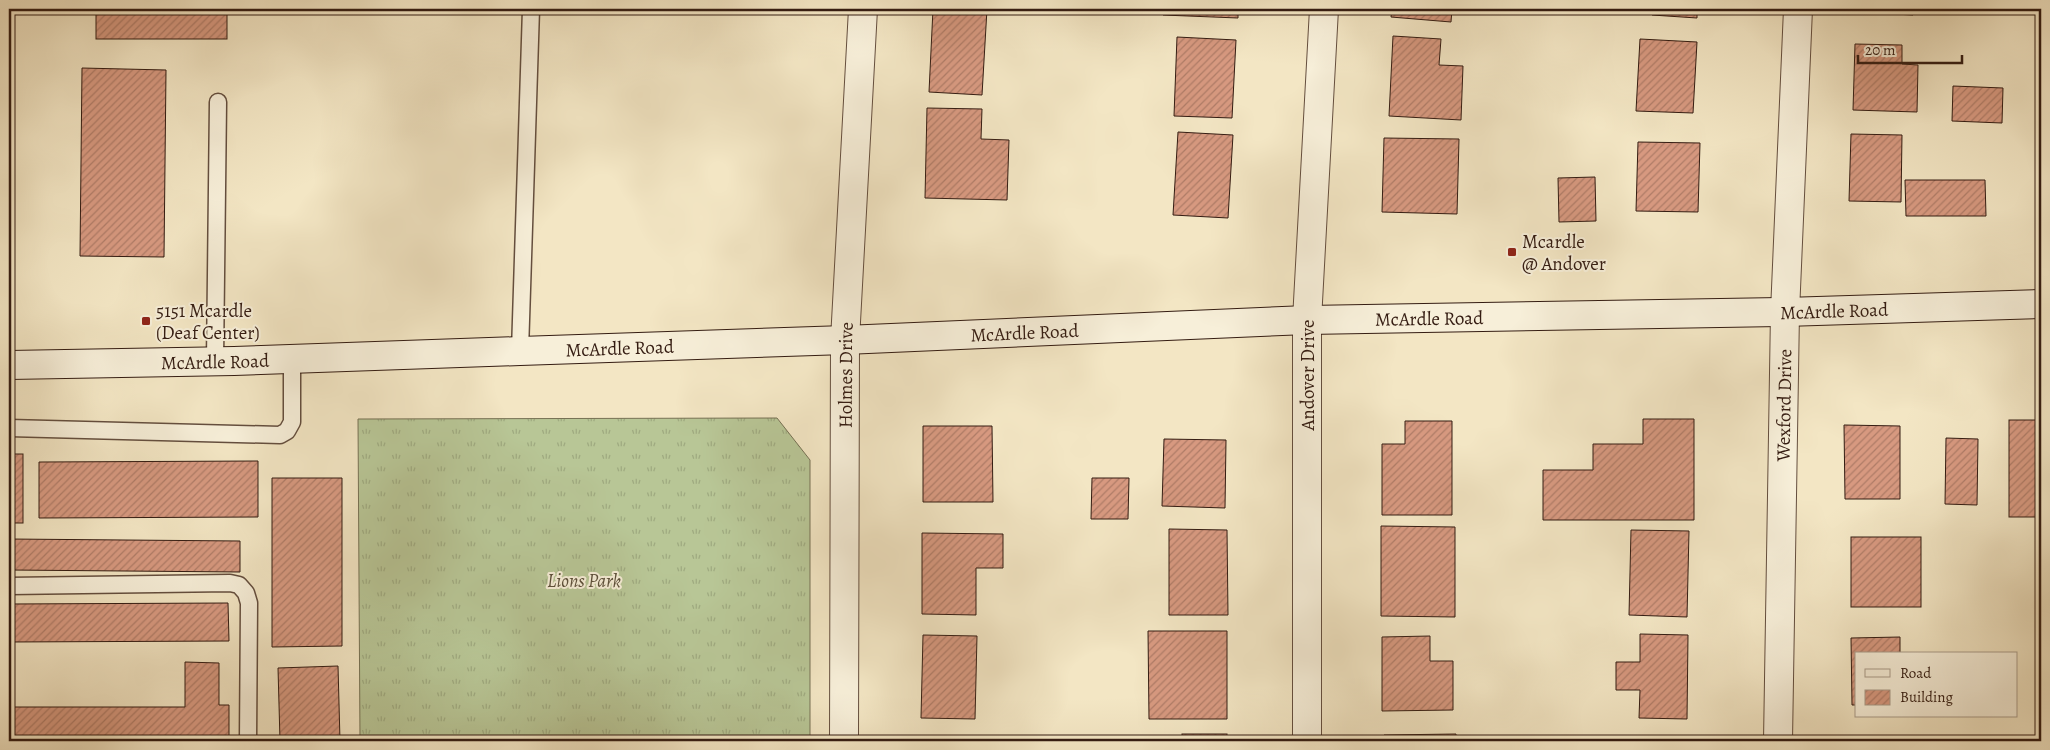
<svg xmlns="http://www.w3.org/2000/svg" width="2050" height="750" font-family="Alegreya,serif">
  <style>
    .grass { fill: url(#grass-tufts); stroke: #767154 }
    .building { fill: url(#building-hatch); stroke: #341c12 }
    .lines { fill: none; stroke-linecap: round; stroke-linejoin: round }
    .lane-casing { stroke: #644e3e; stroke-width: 19 }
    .street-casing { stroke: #644e3e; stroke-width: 30 }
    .secondary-casing { stroke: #341c12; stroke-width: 30 }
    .lane { stroke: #f7efd9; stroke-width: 16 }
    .street { stroke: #f7efd9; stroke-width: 28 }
    .secondary { stroke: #f7efd9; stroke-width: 28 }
    .poi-dot { fill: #8f2418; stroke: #f7efd9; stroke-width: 2 }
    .labels { text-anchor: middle; stroke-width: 4; stroke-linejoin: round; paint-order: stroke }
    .poi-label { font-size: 19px; fill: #341c12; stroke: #f7efd9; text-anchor: start }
    .street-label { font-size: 19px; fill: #341c12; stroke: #f7efd9 }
    .park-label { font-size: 19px; font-style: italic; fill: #5c4f3a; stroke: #f7efd9 }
  </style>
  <defs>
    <pattern id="grass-tufts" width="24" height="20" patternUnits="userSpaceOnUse" patternTransform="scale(1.25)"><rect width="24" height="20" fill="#b8c696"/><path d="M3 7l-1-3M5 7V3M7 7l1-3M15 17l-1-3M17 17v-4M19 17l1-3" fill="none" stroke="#9faa80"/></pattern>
    <pattern id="building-hatch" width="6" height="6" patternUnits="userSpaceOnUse" patternTransform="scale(1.25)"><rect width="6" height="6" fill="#d79980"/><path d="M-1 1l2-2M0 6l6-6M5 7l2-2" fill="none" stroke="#af7c67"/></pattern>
  </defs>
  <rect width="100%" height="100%" fill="#f3e6c4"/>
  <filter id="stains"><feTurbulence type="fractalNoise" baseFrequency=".004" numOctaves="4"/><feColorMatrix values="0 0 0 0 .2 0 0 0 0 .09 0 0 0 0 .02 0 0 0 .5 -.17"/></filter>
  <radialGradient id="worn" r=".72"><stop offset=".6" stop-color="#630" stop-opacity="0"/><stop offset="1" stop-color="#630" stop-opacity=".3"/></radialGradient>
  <polygon class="grass" points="777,418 810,460 810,741 360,741 358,419"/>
  <g class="building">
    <rect x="96" y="9" width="131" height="30"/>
    <polygon points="933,9 987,9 982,95 929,92"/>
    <polygon points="1163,9 1238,9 1238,18 1163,15"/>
    <polygon points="1392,9 1452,9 1451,22 1391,17"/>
    <polygon points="1653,9 1697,9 1697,18 1652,15"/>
    <polygon points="1856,9 1914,9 1913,15 1856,12"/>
    <polygon points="1393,36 1441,39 1439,65 1463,66 1461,120 1389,116"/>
    <polygon points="1177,37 1236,40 1232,118 1174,116"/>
    <polygon points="1640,39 1697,42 1693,113 1636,111"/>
    <polygon points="1855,44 1902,45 1902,64 1918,65 1917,112 1853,110"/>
    <polygon points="82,68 166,70 164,257 80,256"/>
    <polygon points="1953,86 2003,88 2002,123 1952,121"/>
    <polygon points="927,108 982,109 981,139 1009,140 1007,200 925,198"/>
    <polygon points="1178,132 1233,135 1228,218 1173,215"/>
    <polygon points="1851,134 1902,135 1901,202 1849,201"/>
    <polygon points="1384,138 1459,139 1457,214 1382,212"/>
    <polygon points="1638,142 1700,143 1698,212 1636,211"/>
    <polygon points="1595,177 1596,221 1559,222 1558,178"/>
    <polygon points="1905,180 1985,180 1986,216 1906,216"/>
    <polygon points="1643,419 1694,419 1694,520 1543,520 1543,470 1593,470 1593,444 1643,444"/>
    <rect x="2009" y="420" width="32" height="97"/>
    <polygon points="1405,421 1452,421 1452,515 1382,515 1382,444 1405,444"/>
    <polygon points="1844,425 1900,426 1900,499 1845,499"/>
    <polygon points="923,426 992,426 993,502 923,502"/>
    <polygon points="1946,438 1978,439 1977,505 1945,504"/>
    <polygon points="1164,439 1226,440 1225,508 1162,506"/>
    <rect x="9" y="454" width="14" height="69"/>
    <polygon points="258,461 258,517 39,518 39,462"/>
    <polygon points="272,478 342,478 342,646 272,647"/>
    <polygon points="1092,478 1129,478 1128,519 1091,519"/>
    <polygon points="1381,526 1455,527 1455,617 1381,616"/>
    <polygon points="1169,529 1227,530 1228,615 1169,615"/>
    <polygon points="1631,530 1689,531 1687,617 1629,615"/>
    <polygon points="922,533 1003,534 1003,568 976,568 976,615 922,614"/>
    <rect x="1851" y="537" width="70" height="70"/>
    <polygon points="9,539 240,541 240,572 9,570"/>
    <polygon points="228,603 229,641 9,642 9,604"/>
    <polygon points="1148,631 1227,631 1227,719 1149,719"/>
    <polygon points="1640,634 1688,635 1687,719 1639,718 1640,690 1616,690 1616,662 1640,662"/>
    <polygon points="923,635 977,636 975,719 921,718"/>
    <polygon points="1430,636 1430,661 1453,661 1453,710 1382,711 1382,637"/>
    <polygon points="1900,637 1900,654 1856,654 1856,705 1852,705 1851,638"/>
    <polygon points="185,662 219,663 219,705 229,705 229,741 9,741 9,707 185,707"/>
    <polygon points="338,666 340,741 280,741 278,668"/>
    <rect x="1182" y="734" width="45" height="7"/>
    <polygon points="1456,734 1456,741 1384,741 1384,735"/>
    <rect x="1867" y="736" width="44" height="5"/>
    <polygon points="1616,738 1686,739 1686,741 1616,741"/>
  </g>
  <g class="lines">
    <defs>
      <g id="lane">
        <polyline points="520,351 531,9"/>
        <polyline points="215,361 218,102"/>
        <polyline points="9,428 280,435 287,431 292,422 292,359"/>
        <polyline points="9,586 230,583 239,585 246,593 249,603 248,741"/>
      </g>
      <g id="street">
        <path id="s1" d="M 844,741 L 845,340 L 863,9"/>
        <path id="s2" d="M 1307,741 L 1307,320 L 1324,9"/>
        <path id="s3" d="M 1778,741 L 1785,312 L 1798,9"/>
      </g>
      <g id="secondary">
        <path id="s4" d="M 9,365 L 234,361 L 520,351 L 845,340 L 1307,320 L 1785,312 L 2041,304"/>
      </g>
    </defs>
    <use href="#lane" class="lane-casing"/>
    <use href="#street" class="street-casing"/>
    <use href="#secondary" class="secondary-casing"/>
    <use href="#lane" class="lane"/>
    <use href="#street" class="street"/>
    <use href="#secondary" class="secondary"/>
  </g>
  <g class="poi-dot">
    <rect x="1507" y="247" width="10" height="10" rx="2.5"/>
    <rect x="141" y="316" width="10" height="10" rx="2.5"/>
  </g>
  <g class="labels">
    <g class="poi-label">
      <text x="1522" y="248">Mcardle<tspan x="1522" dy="22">@ Andover</tspan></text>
      <text x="156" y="317">5151 Mcardle<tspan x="156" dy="22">(Deaf Center)</tspan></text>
    </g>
    <g class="street-label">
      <text dy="7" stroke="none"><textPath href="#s4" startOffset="1826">McArdle Road</textPath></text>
      <text dy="7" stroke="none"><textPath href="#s4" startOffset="1421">McArdle Road</textPath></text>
      <text dy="7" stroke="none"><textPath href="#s4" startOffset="1016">McArdle Road</textPath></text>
      <text dy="7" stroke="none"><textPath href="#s4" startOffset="611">McArdle Road</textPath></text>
      <text dy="7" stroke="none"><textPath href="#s4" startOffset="206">McArdle Road</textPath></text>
      <text dy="7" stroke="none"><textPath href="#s1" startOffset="366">Holmes Drive</textPath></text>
      <text dy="7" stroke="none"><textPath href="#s2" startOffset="366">Andover Drive</textPath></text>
      <text dy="7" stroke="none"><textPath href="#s3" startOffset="336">Wexford Drive</textPath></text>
    </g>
    <g class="park-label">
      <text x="584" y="587">Lions Park</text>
    </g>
  </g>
  <rect width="2050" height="750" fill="none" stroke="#f3e6c4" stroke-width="30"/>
  <rect x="10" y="10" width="2030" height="730" fill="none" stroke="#341c12" stroke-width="2.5"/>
  <rect x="15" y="15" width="2020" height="720" fill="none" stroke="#341c12"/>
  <rect x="1855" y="652" width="162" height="65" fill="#f7efd9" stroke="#a99b89"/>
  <rect x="1865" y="669" width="25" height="8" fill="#f7efd9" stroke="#a99b89"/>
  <text x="1900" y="678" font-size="15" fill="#341c12">Road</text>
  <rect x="1865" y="690" width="25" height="15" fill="url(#building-hatch)" stroke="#a99b89"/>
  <text x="1900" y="702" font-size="15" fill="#341c12">Building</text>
  <path d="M1858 55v8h104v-8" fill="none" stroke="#341c12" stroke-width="2.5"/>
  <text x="1865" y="55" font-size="15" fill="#341c12" stroke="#f7efd9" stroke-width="4" paint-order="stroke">20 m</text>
  <rect width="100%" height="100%" filter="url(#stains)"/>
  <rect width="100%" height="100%" fill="url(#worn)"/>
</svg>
